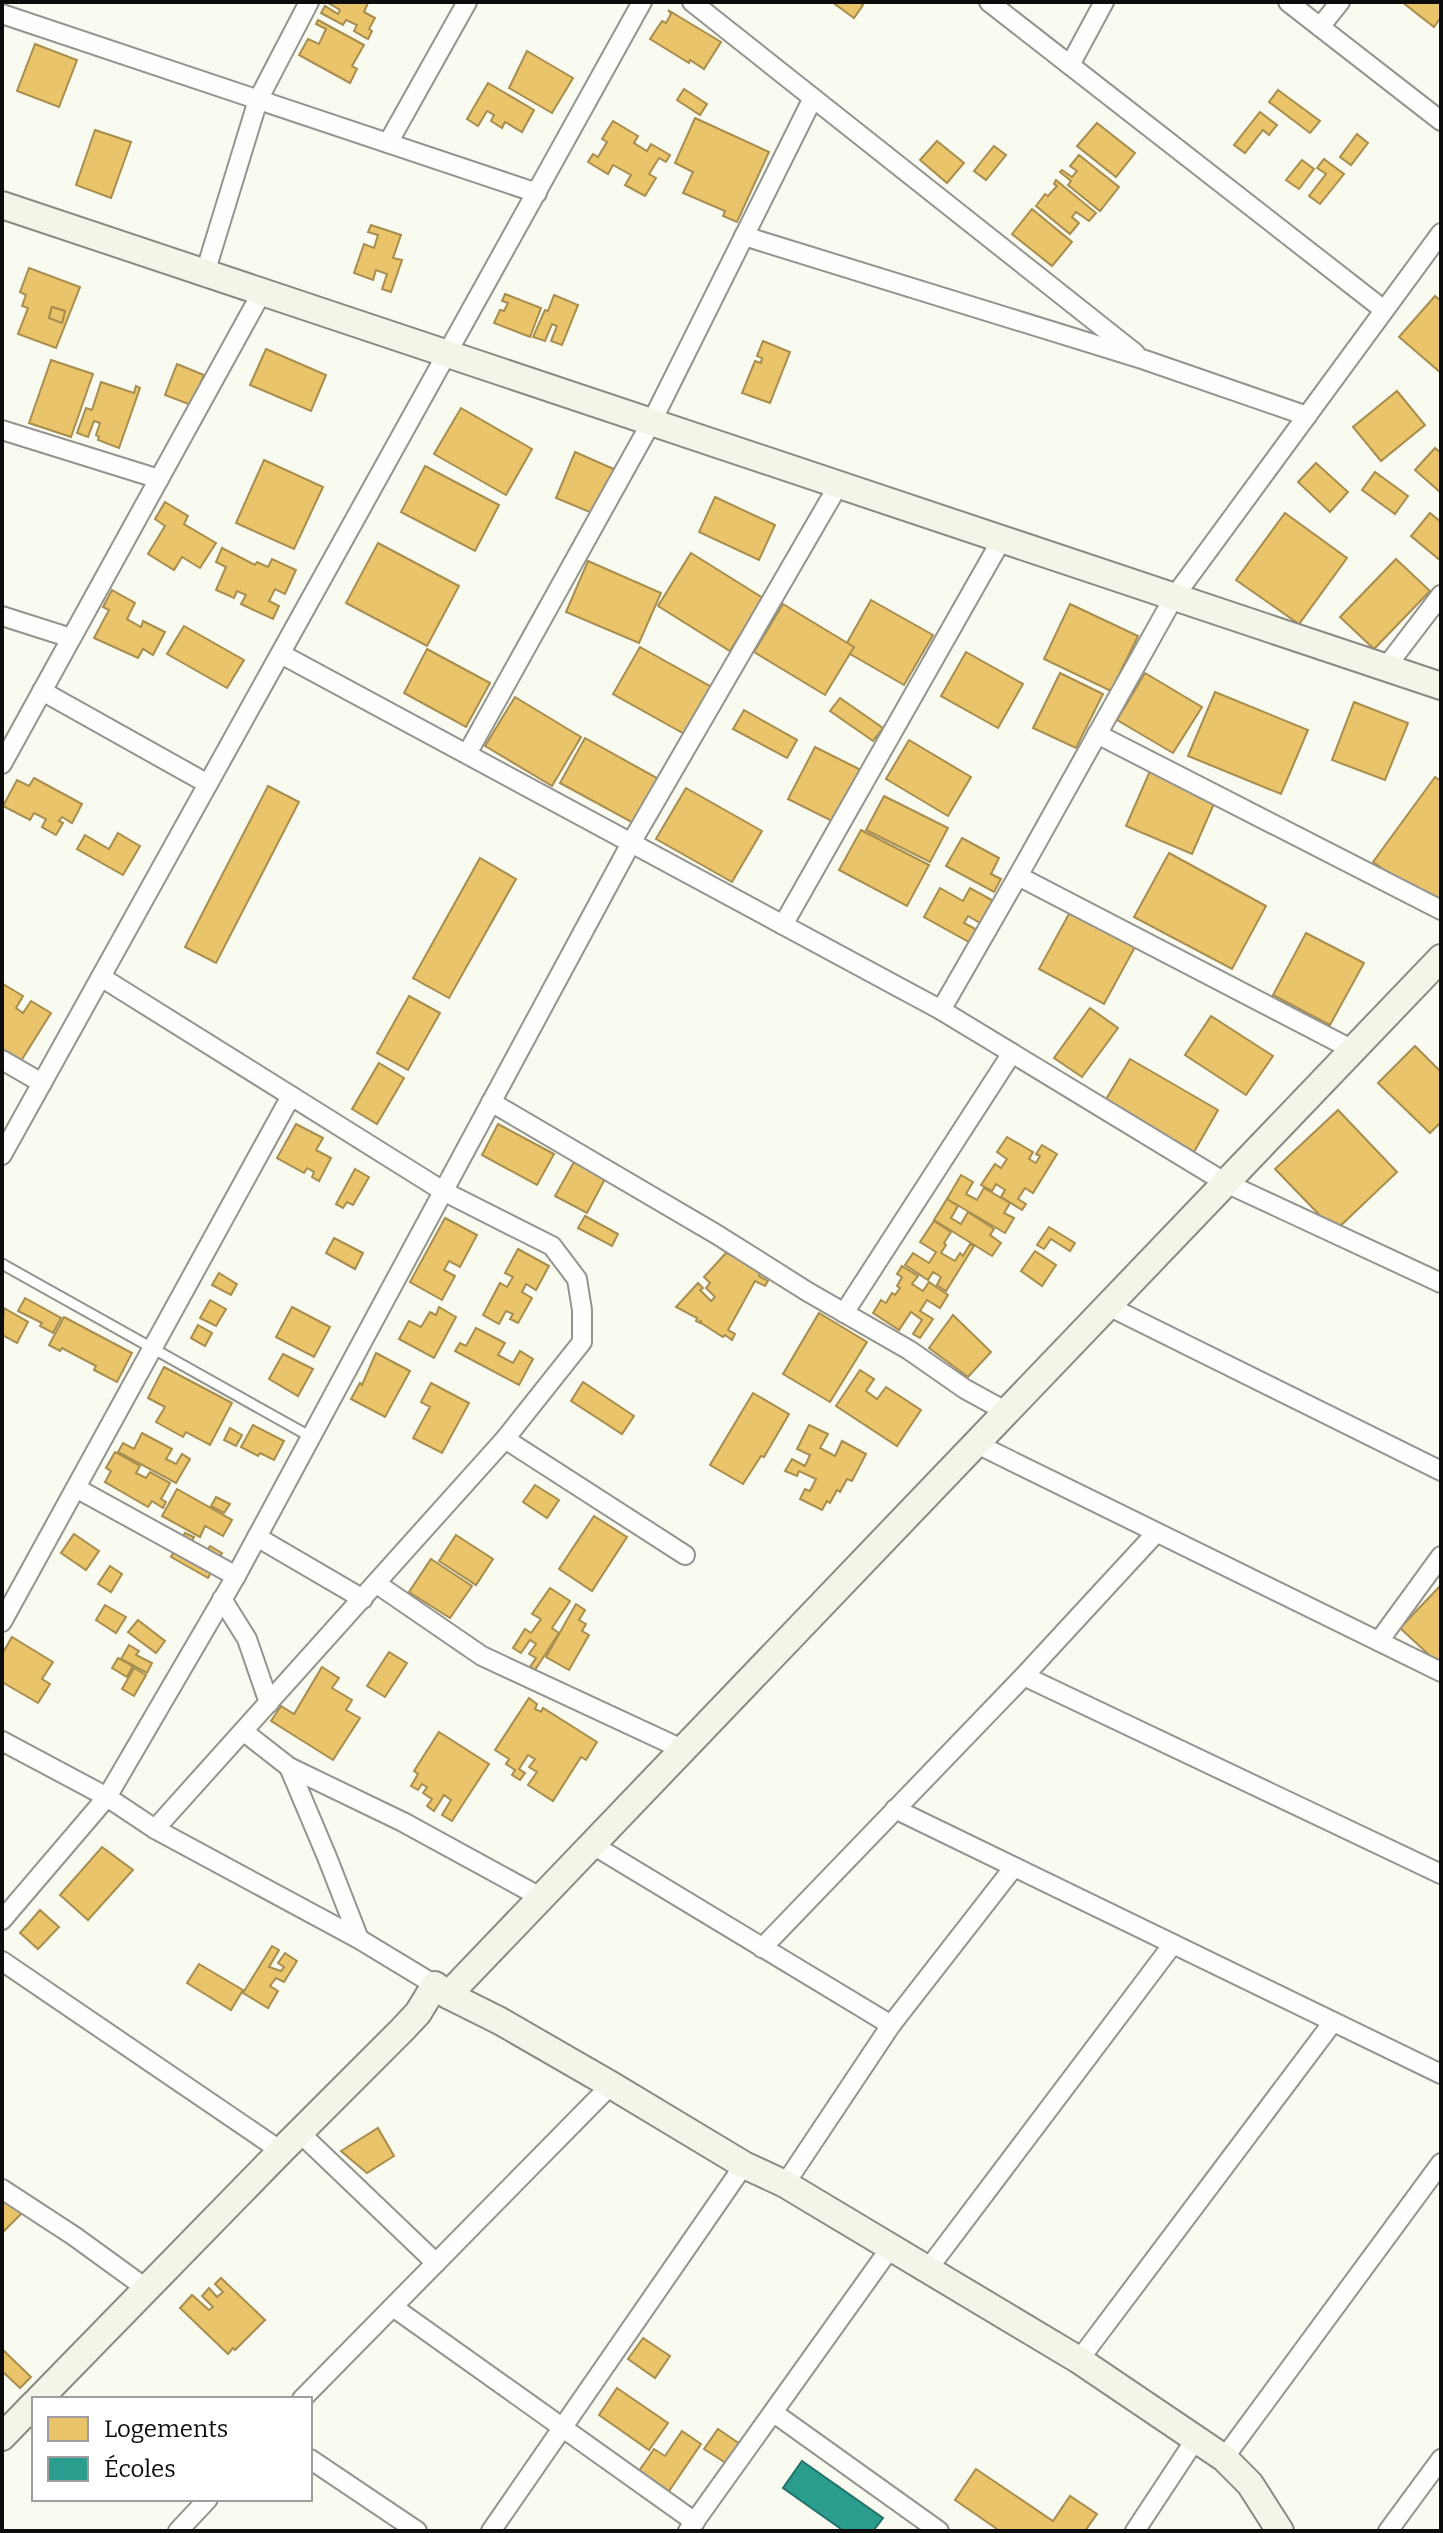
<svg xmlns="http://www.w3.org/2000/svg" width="1443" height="2533" font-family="Bitter,serif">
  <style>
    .homes { fill: #e9c46a; stroke: #a78d4e; stroke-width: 2; fill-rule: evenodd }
    .schools { fill: #2a9d8f; stroke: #217268; stroke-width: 2 }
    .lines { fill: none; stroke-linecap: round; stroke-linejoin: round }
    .lane-casing { stroke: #93948f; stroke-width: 13 }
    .street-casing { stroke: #93948f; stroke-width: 22 }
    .secondary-casing { stroke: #8a8a85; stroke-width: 30 }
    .lane { stroke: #fefefd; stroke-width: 9 }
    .street { stroke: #fefefd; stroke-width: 18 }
    .secondary { stroke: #f3f5e8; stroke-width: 26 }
  </style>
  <rect width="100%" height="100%" fill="#fafbf0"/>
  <g class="homes">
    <polygon points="327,2 368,3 364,12 375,18 369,29 372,31 368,39 354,31 357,25 346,20 343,25 321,13 325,6 338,14 340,10"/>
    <polygon points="832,2 859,2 863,5 854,18"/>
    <polygon points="1402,2 1441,2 1441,17 1434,27"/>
    <polygon points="668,10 721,42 704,69 690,60 689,63 650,39 662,21 666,23 671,14"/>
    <polygon points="318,20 364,45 352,66 357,69 350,83 299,55 308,39 319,44 326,29 316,24"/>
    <polygon points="35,44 77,60 59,107 17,91"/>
    <polygon points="527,51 573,78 552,113 509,88"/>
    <polygon points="488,83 534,110 522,132 505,122 502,128 491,121 494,115 487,111 478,126 467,119"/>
    <polygon points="684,89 707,104 700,115 677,100"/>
    <polygon points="1278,90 1320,121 1310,133 1269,102"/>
    <polygon points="1260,112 1277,125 1269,135 1263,130 1245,153 1234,145"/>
    <polygon points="695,118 769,152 737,222 723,216 725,211 683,193 693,172 675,163"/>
    <polygon points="613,121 638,136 634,143 647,151 651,144 670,155 666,162 659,158 649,174 656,178 645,196 625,185 631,175 613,165 608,174 588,162 593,154 598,157 607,142 602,139"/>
    <polygon points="1097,123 1135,153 1116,177 1077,146"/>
    <polygon points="95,130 131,142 111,198 76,185"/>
    <polygon points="1357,134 1368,143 1351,165 1340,157"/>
    <polygon points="937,141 964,163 947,183 920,160"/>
    <polygon points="994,146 1006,155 986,180 974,171"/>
    <polygon points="1079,155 1119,187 1100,211 1068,185 1071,181 1060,172 1062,170 1072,177 1077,171 1070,166"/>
    <polygon points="1324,159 1344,174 1320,204 1309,196 1326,174 1317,168"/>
    <polygon points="1302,160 1314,169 1299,189 1286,180"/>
    <polygon points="1056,180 1096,213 1089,221 1076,212 1072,217 1079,223 1070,234 1036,206 1045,194 1048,196 1057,186 1054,184"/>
    <polygon points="1032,209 1072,242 1052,266 1012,234"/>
    <polygon points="371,225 401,235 393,258 402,260 391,292 382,289 387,274 376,270 373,280 354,273 364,244 374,248 378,235 368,232"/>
    <path d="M 29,268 L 80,287 L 56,348 L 18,334 L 28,308 L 22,306 L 26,295 L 20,292 ZM 52,307 L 65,311 L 62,323 L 49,318 Z"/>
    <polygon points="505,294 541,308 530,337 494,323 500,310 504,311 508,303 502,301"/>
    <polygon points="554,295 578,305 562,345 551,341 557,326 552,324 545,341 533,337 545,310 548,311"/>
    <polygon points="1435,296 1441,301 1441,373 1399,337"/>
    <polygon points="52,307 65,311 62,323 49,318"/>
    <polygon points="763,341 790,352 770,403 742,393 755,361 761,363 762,358 757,356"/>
    <polygon points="266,349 326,375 311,411 250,385"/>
    <polygon points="51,360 93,374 71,437 29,423"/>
    <polygon points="177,364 204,375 191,405 165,395"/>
    <polygon points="101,382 134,393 136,386 140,388 119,448 98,440 99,437 96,435 100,423 94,421 88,437 77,433 86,408 92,410"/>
    <polygon points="1397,391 1425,425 1381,461 1353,427"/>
    <polygon points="461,408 532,449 506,495 434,454"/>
    <polygon points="1435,448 1441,453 1440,492 1415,470"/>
    <polygon points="575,452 616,470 597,515 556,498"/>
    <polygon points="264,460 323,487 294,549 236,523"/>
    <polygon points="1316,463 1348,492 1330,512 1298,482"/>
    <polygon points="425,466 499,505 475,551 401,512"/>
    <polygon points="1375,472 1408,496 1395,514 1362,490"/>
    <polygon points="715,497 775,525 759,560 699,532"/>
    <polygon points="165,502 188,516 184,524 216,543 200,568 182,557 174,570 148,554 165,526 155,519"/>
    <polygon points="1285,513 1347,558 1299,624 1236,580"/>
    <polygon points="1430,513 1441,522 1441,561 1411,536"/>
    <polygon points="378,543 459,586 427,646 346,603"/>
    <polygon points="222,548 255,565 257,562 268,567 272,559 296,570 285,594 275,589 269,601 279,606 273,619 241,604 246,595 237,591 234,598 216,590 226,567 216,562"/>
    <polygon points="691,553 763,598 730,651 658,606"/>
    <polygon points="1396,559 1430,591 1374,649 1340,617"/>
    <polygon points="588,561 661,593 639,643 566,612"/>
    <polygon points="112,590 135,603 127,619 141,627 143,621 165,632 153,655 143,649 138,658 94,638 109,610 103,607"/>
    <polygon points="871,600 933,635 904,685 843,650"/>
    <polygon points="783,604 854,647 825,695 754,652"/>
    <polygon points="1070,604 1138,636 1111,691 1044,659"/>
    <polygon points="184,626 244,660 227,688 167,654"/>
    <polygon points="640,647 715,689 688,736 613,694"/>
    <polygon points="427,649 490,683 466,727 404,693"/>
    <polygon points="966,652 1023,684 998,728 941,696"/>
    <polygon points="1060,673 1103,694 1076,748 1033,728"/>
    <polygon points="1145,673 1202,707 1173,753 1117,720"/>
    <polygon points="1215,692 1308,730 1281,794 1188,756"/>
    <polygon points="515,697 581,737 552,786 485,746"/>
    <polygon points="840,698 883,728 873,741 830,711"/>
    <polygon points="1354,702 1408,723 1385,780 1332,760"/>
    <polygon points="744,710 797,740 787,758 733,729"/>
    <polygon points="585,738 662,781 637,825 560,783"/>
    <polygon points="909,740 971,777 948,816 886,779"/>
    <polygon points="815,747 861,770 834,822 788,799"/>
    <polygon points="1150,771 1216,799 1192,854 1126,826"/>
    <polygon points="1435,777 1441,781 1441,899 1436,906 1373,862"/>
    <polygon points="34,778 82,804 72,823 62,817 59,821 63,823 56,835 42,827 46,819 34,813 30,820 3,806 17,780 29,786"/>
    <polygon points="268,786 299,802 216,963 185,947"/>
    <polygon points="686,788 762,831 732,882 656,839"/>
    <polygon points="884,796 948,828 930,862 866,830"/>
    <polygon points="861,830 929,865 907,906 839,870"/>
    <polygon points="118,833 140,846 123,875 77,849 85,835 109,849"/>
    <polygon points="962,838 999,858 991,874 1001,879 994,892 946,866"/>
    <polygon points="1169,853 1266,906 1232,969 1134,917"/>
    <polygon points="480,858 516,879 449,998 413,978"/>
    <polygon points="940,888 963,901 970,888 999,904 987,927 968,916 964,923 983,933 976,946 924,917"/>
    <polygon points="1070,912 1135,947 1104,1004 1039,969"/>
    <polygon points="1306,933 1364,963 1330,1025 1273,995"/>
    <polygon points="3,984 23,996 16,1008 23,1013 31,1001 51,1013 21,1061 2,1050"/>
    <polygon points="409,996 440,1013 408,1070 377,1053"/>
    <polygon points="1090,1008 1118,1028 1082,1077 1054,1058"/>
    <polygon points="1211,1016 1273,1056 1246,1095 1185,1055"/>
    <polygon points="1415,1046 1441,1072 1441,1122 1430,1133 1378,1083"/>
    <polygon points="1130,1059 1218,1110 1194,1152 1105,1101"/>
    <polygon points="379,1063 404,1078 377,1124 352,1109"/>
    <polygon points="1338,1110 1397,1172 1335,1231 1275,1169"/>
    <polygon points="296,1124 323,1138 316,1150 331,1158 319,1181 312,1177 314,1172 307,1168 304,1173 277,1158"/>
    <polygon points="498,1124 554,1154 537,1185 482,1155"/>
    <polygon points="1007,1137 1033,1152 1029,1159 1036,1163 1040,1156 1036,1154 1042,1145 1057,1154 1033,1193 1025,1188 1018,1199 1026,1204 1022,1210 1001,1197 1005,1190 996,1184 992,1191 981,1185 995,1164 1001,1168 1007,1159 997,1152"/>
    <polygon points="574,1162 605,1179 587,1213 555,1196"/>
    <polygon points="355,1169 369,1177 353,1205 347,1202 343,1208 336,1204"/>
    <polygon points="961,1175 973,1182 966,1194 977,1200 984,1188 1010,1203 1004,1213 1014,1218 1005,1233 947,1199"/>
    <polygon points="947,1199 958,1206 951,1218 961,1224 968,1212 994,1229 990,1235 1001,1243 992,1256 934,1220"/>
    <polygon points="585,1216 618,1234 612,1246 578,1228"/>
    <polygon points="445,1218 477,1235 460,1267 449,1261 444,1270 455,1276 442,1300 410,1282"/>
    <polygon points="934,1221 951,1232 944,1243 946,1245 941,1253 955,1261 960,1253 963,1256 970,1244 974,1246 946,1291 937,1285 941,1277 933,1272 928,1280 905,1265 913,1253 929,1263 936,1252 920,1242"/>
    <polygon points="1049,1227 1075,1243 1070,1251 1051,1239 1044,1249 1037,1245"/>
    <polygon points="334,1238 363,1253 355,1269 326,1253"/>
    <polygon points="518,1249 549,1266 536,1290 526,1284 522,1292 532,1298 518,1323 510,1319 513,1314 506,1311 499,1324 483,1315 500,1283 507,1287 513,1277 505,1273"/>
    <polygon points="1035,1251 1056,1265 1042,1286 1021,1271"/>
    <polygon points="725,1252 762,1271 759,1276 768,1281 765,1286 755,1281 728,1330 735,1334 732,1340 725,1335 723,1337 701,1323 701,1320 700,1323 696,1321 697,1318 676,1307 698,1283 703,1288 700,1290 711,1301 715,1297 706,1288 710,1283 704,1277 726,1253"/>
    <polygon points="902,1266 918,1276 912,1284 923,1291 929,1282 948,1295 940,1308 927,1300 920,1311 933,1319 920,1338 913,1334 922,1320 911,1312 899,1330 873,1313 881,1300 886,1303 892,1293 895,1295 900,1288 897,1286 902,1277 897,1274"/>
    <polygon points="219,1273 237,1284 231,1295 212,1285"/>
    <polygon points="25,1298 61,1318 53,1333 40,1326 42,1323 18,1311"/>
    <polygon points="210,1300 226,1309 216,1326 200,1318"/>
    <polygon points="292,1307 330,1327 314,1357 276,1337"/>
    <polygon points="439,1307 456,1317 434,1358 399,1339 409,1321 421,1327 430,1312 436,1315"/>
    <polygon points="4,1308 28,1322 17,1343 2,1335"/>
    <polygon points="819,1313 867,1342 830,1402 783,1374"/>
    <polygon points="953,1315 991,1352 968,1377 929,1348"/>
    <polygon points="64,1317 132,1353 117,1382 94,1370 96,1366 62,1348 60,1351 49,1345"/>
    <polygon points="198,1325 212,1333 205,1346 191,1338"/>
    <polygon points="476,1328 505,1343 498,1355 513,1363 520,1351 533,1359 519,1385 455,1351 460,1343 466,1346"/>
    <polygon points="376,1353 410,1371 385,1417 351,1399 360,1383 362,1385"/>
    <polygon points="283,1354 313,1369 298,1396 269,1379"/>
    <polygon points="164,1367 232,1403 210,1445 186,1432 183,1437 156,1422 165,1407 148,1398"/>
    <polygon points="860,1370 874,1379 866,1391 877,1399 886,1387 921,1410 897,1446 836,1406"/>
    <polygon points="583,1382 634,1416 622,1434 571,1401"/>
    <polygon points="431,1383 469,1403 442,1453 413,1438 430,1407 421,1402"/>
    <polygon points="753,1393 789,1414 764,1457 761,1456 743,1484 710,1465"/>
    <polygon points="253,1425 284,1441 274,1460 260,1453 258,1456 241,1447"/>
    <polygon points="809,1425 828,1434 820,1448 835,1456 842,1441 866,1454 852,1481 847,1479 840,1492 837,1490 830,1503 827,1501 822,1510 800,1499 805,1489 810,1491 816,1479 799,1471 797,1476 785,1471 792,1459 805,1466 810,1455 797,1449"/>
    <polygon points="230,1428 242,1435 236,1446 224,1440"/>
    <polygon points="142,1433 172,1449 166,1459 176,1464 182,1454 190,1459 176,1483 118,1452 123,1443 134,1449"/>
    <polygon points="115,1452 140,1466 136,1473 146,1478 150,1472 170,1483 161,1499 166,1502 163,1508 152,1501 148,1507 105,1482 111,1471 106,1468"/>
    <polygon points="535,1485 559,1500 547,1518 523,1502"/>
    <polygon points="177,1489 232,1520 223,1536 205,1526 200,1537 162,1516"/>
    <polygon points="216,1497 230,1504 224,1513 211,1506"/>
    <polygon points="594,1516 627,1537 592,1591 559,1569"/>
    <polygon points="185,1533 194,1537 190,1546 205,1554 210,1546 222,1553 208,1578 171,1557"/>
    <polygon points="74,1534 99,1551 86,1570 61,1553"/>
    <polygon points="456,1535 493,1559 476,1585 439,1561"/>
    <polygon points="431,1559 472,1586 450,1618 409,1592"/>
    <polygon points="110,1566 122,1574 111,1592 98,1584"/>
    <polygon points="1441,1585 1441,1666 1400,1628"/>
    <polygon points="550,1588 570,1601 552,1628 559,1633 535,1670 530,1667 536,1658 529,1654 536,1644 530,1640 521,1653 513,1648 525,1629 531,1633 541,1619 532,1614"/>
    <polygon points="576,1604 585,1610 579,1620 586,1624 582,1631 589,1635 569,1670 546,1657"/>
    <polygon points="105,1605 126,1617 116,1633 96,1620"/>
    <polygon points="138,1620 165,1641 156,1653 128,1632"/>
    <polygon points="12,1637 53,1662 42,1679 50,1684 38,1703 2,1682 2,1654"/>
    <polygon points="129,1645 139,1651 136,1655 152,1663 147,1673 121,1659"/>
    <polygon points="389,1652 407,1663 385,1697 367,1686"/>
    <polygon points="118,1658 133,1666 127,1677 112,1668"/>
    <polygon points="322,1667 339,1678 332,1688 352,1700 346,1710 360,1718 333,1760 271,1721 281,1706 294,1714"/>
    <polygon points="134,1668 146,1675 134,1696 122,1689"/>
    <polygon points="529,1698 537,1704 535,1709 541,1712 543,1708 597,1742 586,1760 581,1757 553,1801 528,1785 537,1772 529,1767 535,1759 528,1755 519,1769 525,1773 520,1780 512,1775 515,1770 506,1764 509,1759 495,1750"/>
    <polygon points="439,1732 489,1764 452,1821 442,1815 451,1800 444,1795 434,1811 427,1806 432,1799 423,1793 427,1787 422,1784 418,1790 411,1786 418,1774 414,1771"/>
    <polygon points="102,1847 133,1870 88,1920 60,1895"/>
    <polygon points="40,1910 59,1927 38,1949 20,1933"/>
    <polygon points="272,1946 279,1950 269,1967 281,1971 284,1967 278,1963 285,1953 297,1961 284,1982 276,1978 270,1986 278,1991 268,2008 243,1993"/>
    <polygon points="199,1964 243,1990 231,2010 187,1983"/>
    <polygon points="378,2128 394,2156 367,2173 341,2151"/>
    <polygon points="7,2195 24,2211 2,2233 2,2200"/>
    <polygon points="221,2278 265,2320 235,2350 233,2348 228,2354 180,2308 192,2295 209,2310 213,2307 202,2296 209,2288 217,2297 223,2292 215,2284"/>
    <polygon points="643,2338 670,2356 655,2378 628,2359"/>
    <polygon points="2,2349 31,2377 20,2388 2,2371"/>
    <polygon points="617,2388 668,2423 649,2450 599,2415"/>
    <polygon points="718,2429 743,2446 729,2465 704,2449"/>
    <polygon points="682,2431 701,2444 669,2491 639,2471 654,2449 665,2456"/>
    <polygon points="976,2469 1053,2521 1070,2496 1097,2514 1085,2531 1000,2531 955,2500"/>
  </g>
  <polygon class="schools" points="802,2461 883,2518 873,2531 844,2531 783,2488"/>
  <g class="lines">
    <defs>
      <polyline id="lane" points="2,1264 311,1437"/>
      <g id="street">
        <polyline points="692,2 1135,353"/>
        <polyline points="989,2 1384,310"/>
        <polyline points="1288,2 1441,121"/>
        <polyline points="2,14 537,193"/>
        <polyline points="1320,27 1340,2"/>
        <polyline points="1070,65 1104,2"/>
        <polyline points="388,143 467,2"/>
        <polyline points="744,236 1145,360 1307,416"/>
        <polyline points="205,273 258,100 309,2"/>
        <polyline points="2,430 159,479"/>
        <polyline points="2,616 71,638"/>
        <polyline points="281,654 941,1010 1226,1183 1441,1283"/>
        <polyline points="1386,667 1441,595"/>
        <polyline points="42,691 208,784"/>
        <polyline points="1097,734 1441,910"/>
        <polyline points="467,754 652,421 813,98"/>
        <polyline points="2,764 262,292"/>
        <polyline points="783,925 1002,539"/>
        <polyline points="101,977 443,1191 552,1246 577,1279 582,1310 582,1342 505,1439 155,1829"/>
        <polyline points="941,1010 1018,876"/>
        <polyline points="1353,1050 1018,876 1174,597 1441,233"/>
        <polyline points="2,1060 42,1083"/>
        <polyline points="491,1102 716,1234 808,1292 909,1350 965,1389 1007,1412"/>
        <polyline points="2,1155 642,2"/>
        <polyline points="1108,1306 1441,1471"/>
        <polyline points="844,1313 1012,1053"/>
        <polyline points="505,1439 685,1555"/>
        <polyline points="977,1444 1441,1672"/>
        <polyline points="76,1488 236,1576"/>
        <polyline points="257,1537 363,1599"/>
        <polyline points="377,1584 482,1656 684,1750"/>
        <polyline points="222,1599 247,1639 269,1703"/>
        <polyline points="2,1622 291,1096"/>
        <polyline points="1379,1641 1441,1556"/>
        <polyline points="1024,1676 1441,1874"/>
        <polyline points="243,1731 289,1767 327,1857 359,1939"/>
        <polyline points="2,1741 107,1797 155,1829 359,1939 435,1985"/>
        <polyline points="289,1767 403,1822 542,1898"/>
        <polyline points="895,1809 1441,2074"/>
        <polyline points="593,1845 891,2025"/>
        <polyline points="2,1920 107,1797 236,1576 631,843 839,484"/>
        <polyline points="762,1948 1024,1676 1156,1533"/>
        <polyline points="2,1961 281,2151"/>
        <polyline points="300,2133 436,2263"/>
        <polyline points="785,2184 891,2025 1014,1867"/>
        <polyline points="2,2189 74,2236 147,2289"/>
        <polyline points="928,2269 1173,1944"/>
        <polyline points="393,2307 695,2522"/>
        <polyline points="1079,2360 1333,2022"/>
        <polyline points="302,2399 611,2085"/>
        <polyline points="774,2413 939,2531"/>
        <polyline points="1224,2458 1441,2163"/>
        <polyline points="310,2459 417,2531"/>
        <polyline points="178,2531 208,2499"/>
        <polyline points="491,2531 744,2165"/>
        <polyline points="688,2531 891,2247"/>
        <polyline points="1135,2531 1195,2440"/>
        <polyline points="1388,2531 1441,2459"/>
      </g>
      <g id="secondary">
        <polyline points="2,205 1441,686"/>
        <polyline points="448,1995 1441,958"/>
        <polyline points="39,2399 281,2151 402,2030 418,2013 435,1985 448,1995 500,2021 611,2085 744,2165 785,2184 1079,2360 1224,2458 1250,2484 1280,2531"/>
        <polyline points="2,2437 34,2404"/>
      </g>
    </defs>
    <use href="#lane" class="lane-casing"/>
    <use href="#street" class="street-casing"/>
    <use href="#secondary" class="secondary-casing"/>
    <use href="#lane" class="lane"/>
    <use href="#street" class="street"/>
    <use href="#secondary" class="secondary"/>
  </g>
  <rect width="1443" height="2533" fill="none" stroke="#0c0c0c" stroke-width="8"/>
  <rect x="32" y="2397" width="280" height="104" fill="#ffffff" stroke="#9e9e9e" stroke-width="2"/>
  <rect x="48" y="2417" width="40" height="24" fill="#e9c46a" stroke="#9e9e9e" stroke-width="2"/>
  <text x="104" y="2437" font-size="24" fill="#0c0c0c">Logements</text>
  <rect x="48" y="2457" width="40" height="24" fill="#2a9d8f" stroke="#9e9e9e" stroke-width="2"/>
  <text x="104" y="2477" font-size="24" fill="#0c0c0c">Écoles</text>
</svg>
